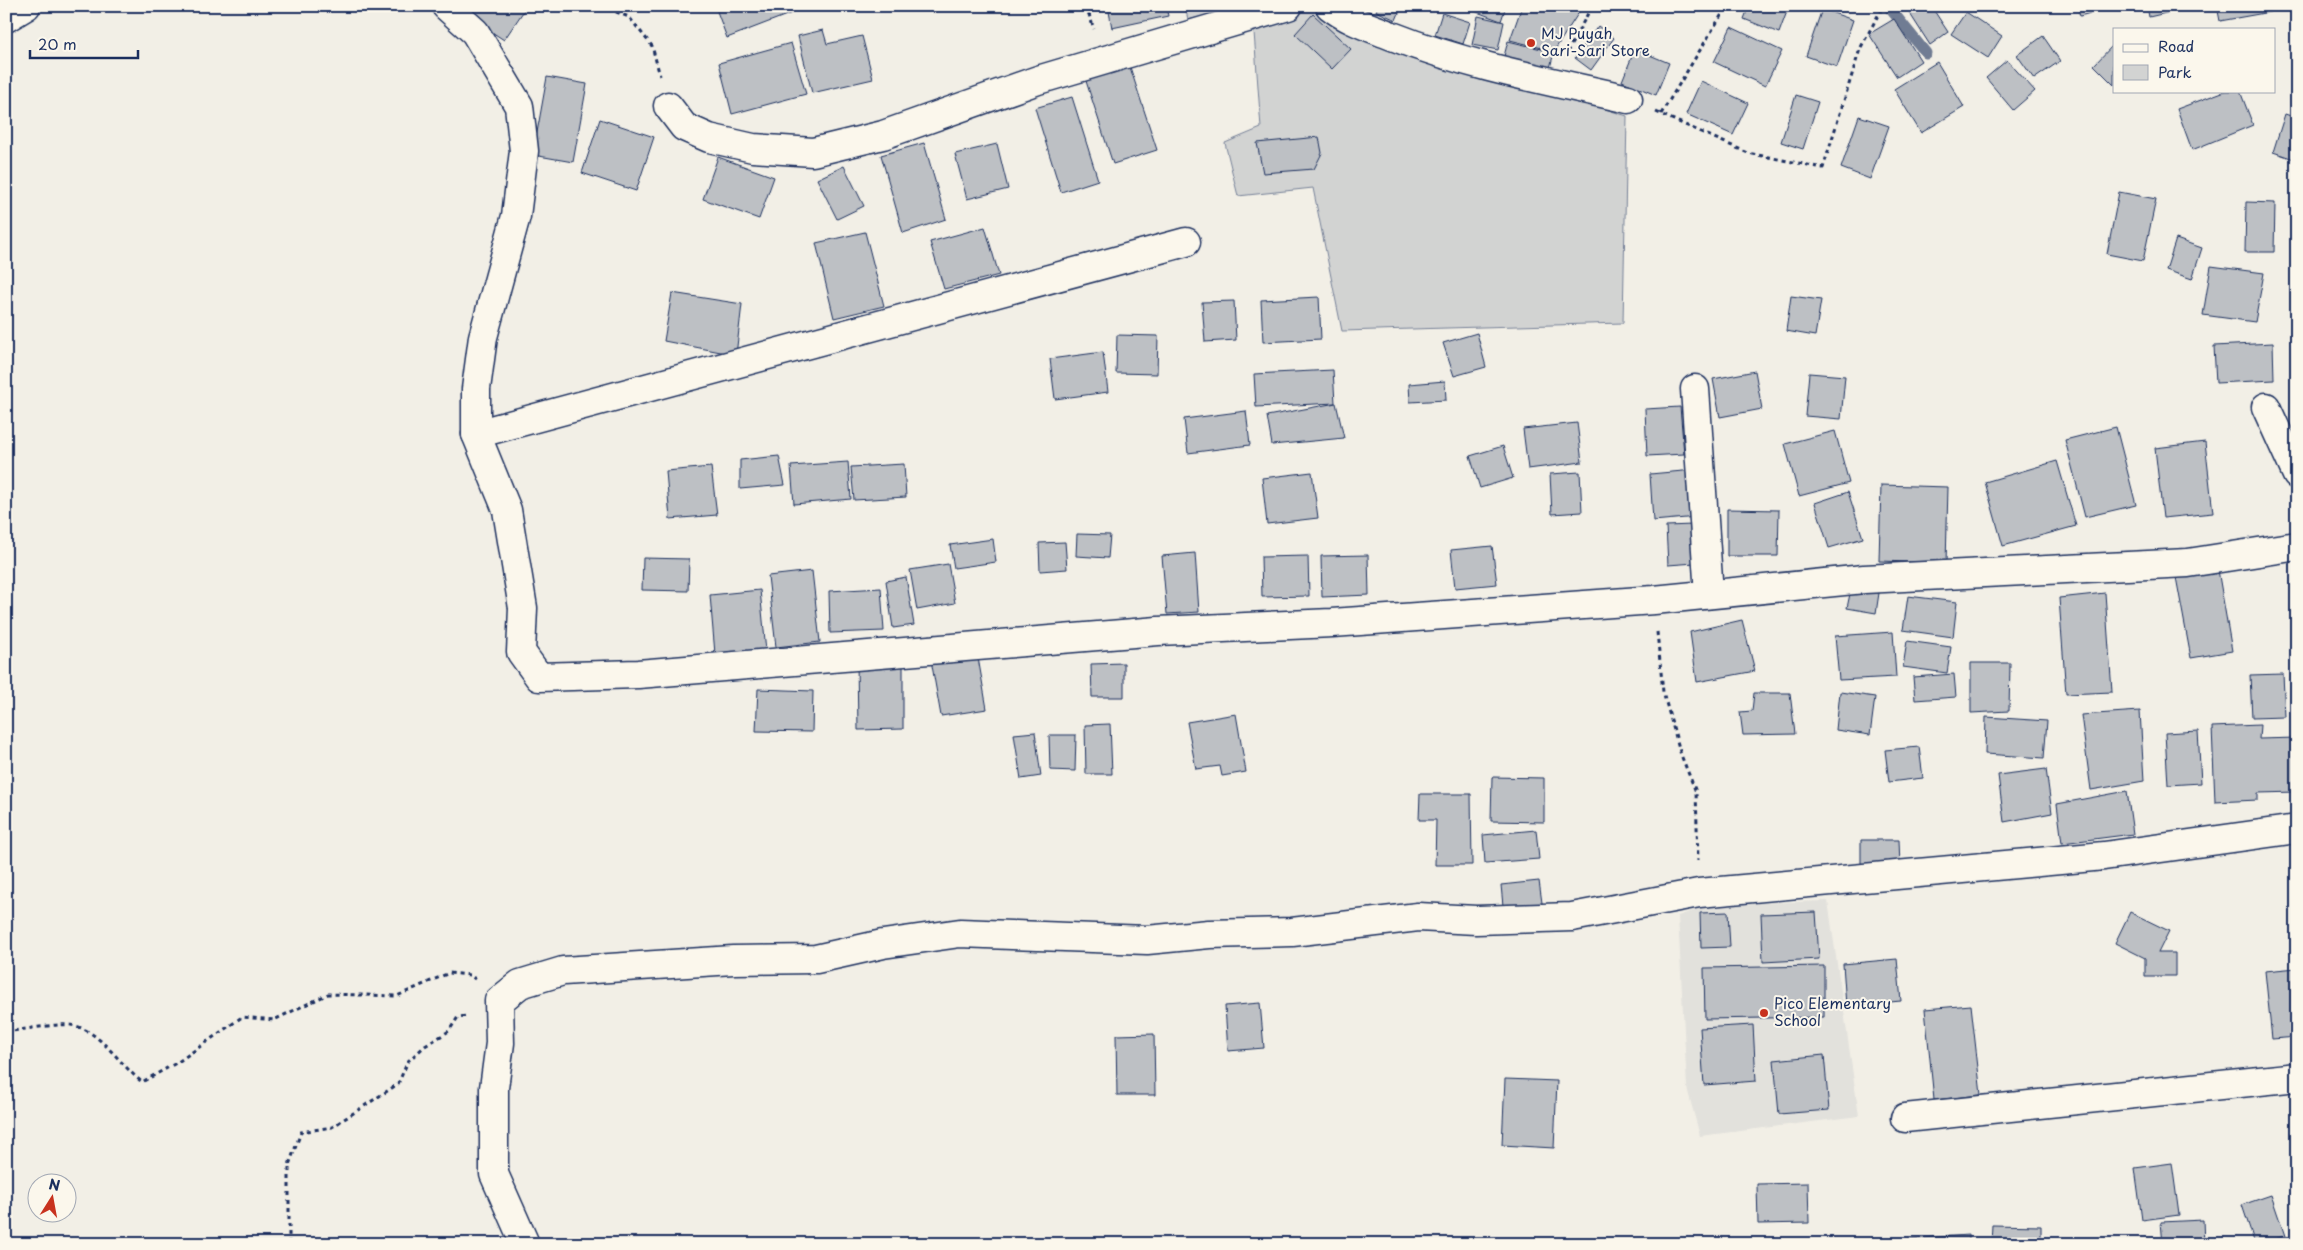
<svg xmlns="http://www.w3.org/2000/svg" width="2303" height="1250" font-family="'Playpen Sans',sans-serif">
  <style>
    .built { fill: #e2e1dc }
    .green { fill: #d2d3d2; stroke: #768198 }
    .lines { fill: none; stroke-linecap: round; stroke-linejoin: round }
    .stream { stroke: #707b93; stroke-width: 11 }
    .building { fill: #bdc0c4; stroke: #1b2f5e }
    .minor-casing { stroke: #1b2f5e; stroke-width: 31 }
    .path { stroke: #1b2f5e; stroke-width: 3; stroke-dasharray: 4 4; stroke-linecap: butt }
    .minor { stroke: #fbf7ec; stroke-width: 28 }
    .poi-dot { fill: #c8321e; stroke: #fbf7ec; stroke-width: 2 }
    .labels { text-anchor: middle; stroke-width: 4; stroke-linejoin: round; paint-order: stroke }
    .poi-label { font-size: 15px; fill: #1b2f5e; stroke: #fbf7ec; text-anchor: start }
  </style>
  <rect width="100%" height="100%" fill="#f2efe6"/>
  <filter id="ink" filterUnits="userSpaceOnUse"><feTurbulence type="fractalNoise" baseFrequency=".02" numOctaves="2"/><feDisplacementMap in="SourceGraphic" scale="10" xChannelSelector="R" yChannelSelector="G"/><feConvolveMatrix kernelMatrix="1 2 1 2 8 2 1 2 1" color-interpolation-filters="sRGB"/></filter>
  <g filter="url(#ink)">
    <polygon class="built" points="1828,901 1859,1116 1700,1136 1687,1088 1678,916 1712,904"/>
    <g class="green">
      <polygon points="1185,6 1244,6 1188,20"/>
      <polygon points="1318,7 1345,26 1627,116 1623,323 1342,331 1313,188 1238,196 1225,143 1261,128 1254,32 1276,18"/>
    </g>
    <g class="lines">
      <polyline class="stream" points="1888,6 1926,53"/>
    </g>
    <g class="building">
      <polygon points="463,6 527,6 504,40 460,11"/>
      <polygon points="715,6 789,6 792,13 727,38"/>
      <polygon points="1108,6 1166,6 1168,16 1112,28"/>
      <polygon points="1378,6 1402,6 1396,20 1376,11"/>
      <polygon points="1461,6 1506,6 1501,21"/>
      <polygon points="1522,6 1583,6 1554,51 1510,40"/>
      <polygon points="1749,6 1789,6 1779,33 1744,19"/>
      <polygon points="1905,6 1931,6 1948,32 1930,45"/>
      <polygon points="2077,6 2114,6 2080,16"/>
      <polygon points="2147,6 2182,6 2183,9 2149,17"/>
      <polygon points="2217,6 2269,6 2270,12 2220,21"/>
      <polygon points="1822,9 1853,20 1837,67 1806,56"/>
      <polygon points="1966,12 2002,36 1988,58 1951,34"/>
      <polygon points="1442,13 1470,22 1463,44 1435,35"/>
      <polygon points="1313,14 1351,49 1332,69 1295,34"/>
      <polygon points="1478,16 1504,22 1498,50 1472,45"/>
      <polygon points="1894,19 1921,61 1897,77 1869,34"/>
      <polygon points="1598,26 1614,38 1591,70 1575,58"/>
      <polygon points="1731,27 1782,51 1765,86 1714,62"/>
      <polygon points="823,30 827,44 862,36 873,79 812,93 798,36"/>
      <polygon points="2043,36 2060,61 2034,79 2017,55"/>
      <polygon points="1508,41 1554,52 1549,72 1503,60"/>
      <polygon points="791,43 806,94 732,114 719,63"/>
      <polygon points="2114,44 2114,85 2094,65"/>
      <polygon points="1635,49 1669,63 1656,95 1622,81"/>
      <polygon points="2007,60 2035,91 2013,110 1986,78"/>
      <polygon points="1128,61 1157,150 1113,164 1084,75"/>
      <polygon points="1937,62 1964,107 1921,133 1894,89"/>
      <polygon points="547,77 587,84 573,162 533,155"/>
      <polygon points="1701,81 1748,103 1733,135 1686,114"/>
      <polygon points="2225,91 2240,91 2253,125 2192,150 2177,109"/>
      <polygon points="1796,95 1818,102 1803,149 1781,142"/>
      <polygon points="1072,97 1098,180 1061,192 1035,108"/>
      <polygon points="2285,114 2297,118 2297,160 2273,152"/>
      <polygon points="1859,116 1889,126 1870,179 1841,168"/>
      <polygon points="600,119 654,137 636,191 582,173"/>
      <polygon points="1319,137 1322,153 1314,169 1263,173 1257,143"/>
      <polygon points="924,143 946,219 903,233 881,155"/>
      <polygon points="997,144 1008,189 967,199 955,154"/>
      <polygon points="718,157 774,177 759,219 703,199"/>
      <polygon points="844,166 864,206 837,219 817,179"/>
      <polygon points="2119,192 2156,199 2143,261 2107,254"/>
      <polygon points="2246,202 2275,203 2274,252 2245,252"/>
      <polygon points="985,227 999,275 944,289 930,242"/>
      <polygon points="865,232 884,306 834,318 816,243"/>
      <polygon points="2176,239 2202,248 2192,279 2166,270"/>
      <polygon points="2211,266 2264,273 2255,322 2203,315"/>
      <polygon points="672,293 742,304 736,355 664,341"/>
      <polygon points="1791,296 1821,300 1815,336 1786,331"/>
      <polygon points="1319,297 1321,339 1263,342 1261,300"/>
      <polygon points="1234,301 1236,340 1205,342 1202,302"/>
      <polygon points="1477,333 1486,367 1454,376 1443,343"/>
      <polygon points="1117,335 1158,336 1157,374 1116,373"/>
      <polygon points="2273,343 2274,380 2216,383 2214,346"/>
      <polygon points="1103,352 1108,392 1055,399 1050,359"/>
      <polygon points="1333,370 1335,403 1256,407 1254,374"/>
      <polygon points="1755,371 1762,409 1720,417 1713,379"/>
      <polygon points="1809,373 1845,376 1841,419 1805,416"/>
      <polygon points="1445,381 1446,400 1410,402 1409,384"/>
      <polygon points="1336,403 1344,438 1272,445 1267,416"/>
      <polygon points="1680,407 1684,454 1647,456 1645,409"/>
      <polygon points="1246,411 1250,445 1188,453 1184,419"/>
      <polygon points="1577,423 1582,462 1528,469 1523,429"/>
      <polygon points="2116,427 2136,505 2085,517 2065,440"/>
      <polygon points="1835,431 1849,483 1799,496 1785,444"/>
      <polygon points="2205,442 2213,513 2163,518 2155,448"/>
      <polygon points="1503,446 1513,478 1480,488 1470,456"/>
      <polygon points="779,456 785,485 740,489 740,460"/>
      <polygon points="2057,461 2076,526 2003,546 1985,482"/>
      <polygon points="848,462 851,499 794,504 791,466"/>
      <polygon points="904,464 906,497 854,500 851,467"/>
      <polygon points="711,467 717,515 670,519 666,471"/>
      <polygon points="1694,470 1697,517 1653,521 1650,474"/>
      <polygon points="1312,472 1318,518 1267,524 1262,478"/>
      <polygon points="1580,472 1582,512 1552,514 1550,474"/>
      <polygon points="1881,485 1948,487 1946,563 1879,561"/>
      <polygon points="1848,492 1863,538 1829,548 1815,503"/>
      <polygon points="1727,509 1779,510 1778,556 1727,556"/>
      <polygon points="1693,525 1695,563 1668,565 1666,526"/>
      <polygon points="1077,534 1110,535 1108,558 1076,556"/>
      <polygon points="993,539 996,562 954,568 950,545"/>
      <polygon points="1065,542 1067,569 1040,571 1039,543"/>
      <polygon points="1492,546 1497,584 1455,588 1451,550"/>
      <polygon points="1195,553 1199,612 1167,614 1162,556"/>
      <polygon points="1368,555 1369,595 1322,597 1321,556"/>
      <polygon points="1308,556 1309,596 1262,597 1261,557"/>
      <polygon points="643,558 689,559 688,591 642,590"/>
      <polygon points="948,564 955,603 917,610 910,570"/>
      <polygon points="2218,570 2232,651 2191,658 2176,577"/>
      <polygon points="812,571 820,642 776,647 768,576"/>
      <polygon points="906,577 914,625 893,628 886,581"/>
      <polygon points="881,588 884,631 830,633 829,591"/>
      <polygon points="1851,589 1879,593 1876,613 1847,608"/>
      <polygon points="760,590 766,651 715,654 710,595"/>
      <polygon points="2105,593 2112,692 2066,694 2059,598"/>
      <polygon points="1908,596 1957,602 1953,637 1903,630"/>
      <polygon points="1742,620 1755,671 1697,682 1690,632"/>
      <polygon points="1893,632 1896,677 1839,680 1835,636"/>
      <polygon points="1907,641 1951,647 1947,673 1903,667"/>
      <polygon points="977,652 987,709 941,716 931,660"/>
      <polygon points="857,661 903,661 903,729 858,730"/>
      <polygon points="1124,663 1124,697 1092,697 1091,664"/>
      <polygon points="1971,663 2010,663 2009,711 1971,713"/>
      <polygon points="1954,674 1956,697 1915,700 1913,677"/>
      <polygon points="2283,674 2285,717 2252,718 2250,675"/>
      <polygon points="758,689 813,691 812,732 756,731"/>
      <polygon points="1840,692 1875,697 1870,735 1836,730"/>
      <polygon points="1754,693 1790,693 1795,734 1743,735 1740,712 1752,711"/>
      <polygon points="2140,711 2144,781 2091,790 2081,715"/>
      <polygon points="1236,714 1246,772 1222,776 1220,766 1196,769 1187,722"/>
      <polygon points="1986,717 2047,721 2044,758 1985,754"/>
      <polygon points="1110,724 1112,774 1086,774 1085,725"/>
      <polygon points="2260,725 2259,739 2297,738 2297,792 2258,793 2258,800 2215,802 2212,727"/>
      <polygon points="2198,731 2201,783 2168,785 2165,733"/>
      <polygon points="1035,732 1041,776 1021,779 1014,734"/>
      <polygon points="1049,735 1076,735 1075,771 1050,770"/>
      <polygon points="1919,747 1923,778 1889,782 1885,750"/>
      <polygon points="2046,769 2052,813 2004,822 1998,775"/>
      <polygon points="1492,777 1544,778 1544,822 1491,821"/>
      <polygon points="2127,791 2133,834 2062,843 2057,804"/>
      <polygon points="1420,794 1471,794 1472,865 1435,865 1436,820 1419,820"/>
      <polygon points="1536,830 1539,859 1485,863 1483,835"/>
      <polygon points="1861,840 1899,840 1900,866 1861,867"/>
      <polygon points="1539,881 1543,910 1504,916 1501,885"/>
      <polygon points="1728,912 1730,947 1701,948 1700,913"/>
      <polygon points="1816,912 1819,959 1763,962 1761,914"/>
      <polygon points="2130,912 2169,931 2158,953 2175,953 2175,976 2145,976 2145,958 2115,943"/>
      <polygon points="1897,959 1901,1001 1846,1006 1843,964"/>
      <polygon points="1824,966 1824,1017 1705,1019 1704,968"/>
      <polygon points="2297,968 2297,1037 2272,1039 2265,971"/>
      <polygon points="1260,1003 1264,1048 1228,1051 1225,1006"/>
      <polygon points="1971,1005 1981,1095 1934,1100 1925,1009"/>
      <polygon points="1753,1025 1756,1081 1704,1085 1700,1028"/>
      <polygon points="1154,1034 1155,1095 1117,1095 1116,1035"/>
      <polygon points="1824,1055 1829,1110 1779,1114 1774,1060"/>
      <polygon points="1505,1079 1557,1081 1554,1148 1502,1145"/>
      <polygon points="2172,1163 2179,1215 2142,1220 2135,1168"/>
      <polygon points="1808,1183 1809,1223 1758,1224 1757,1184"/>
      <polygon points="2271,1195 2285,1236 2255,1244 2242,1205"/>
      <polygon points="2203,1220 2204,1244 2163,1244 2161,1222"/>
      <polygon points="1992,1225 2041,1226 2041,1244 1991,1244"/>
      <polygon points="1969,1235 1969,1244 1905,1244 1905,1239"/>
    </g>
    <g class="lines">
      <defs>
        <g id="minor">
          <polyline points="446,6 475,32 519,106 524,151 516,216 483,337 476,389 476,434 507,510 523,608 521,652 539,677 638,674 1158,631 1332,623 1654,600 1864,579 2188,563 2297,546"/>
          <path d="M 1330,6 C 1349,21 1370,27 1392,36 C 1468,66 1549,81 1628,99"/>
          <polyline points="6,18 26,6"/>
          <polyline points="668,106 684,127 709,138 753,148 813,152 883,135 1038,80 1288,6"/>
          <polyline points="1695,389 1709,594"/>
          <polyline points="2266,407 2297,475"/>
          <polyline points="476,434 1186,242"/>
          <polyline points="1905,1118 2297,1077"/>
          <polyline points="525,1244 494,1174 494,1088 500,1043 499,1001 520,984 563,971 733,960 816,959 883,944 960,933 1147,940 1209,934 1292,932 1418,917 1476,920 1572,917 1699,893 2104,856 2297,829"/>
        </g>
      </defs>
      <use href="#minor" class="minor-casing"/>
      <g class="path">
        <polyline points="601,6 629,17 652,46 660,76"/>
        <polyline points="1086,6 1094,29"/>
        <polyline points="1567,52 1592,6"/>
        <polyline points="1656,112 1748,153 1823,168 1860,49 1883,6"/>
        <polyline points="1661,114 1727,6"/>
        <polyline points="1657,632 1663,692 1681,755 1696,792 1698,860"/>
        <path d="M 6,1032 C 21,1030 59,1023 71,1025 C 99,1029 120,1065 142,1082 L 178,1062 L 242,1017 L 274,1020 L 328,994 L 397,996 L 449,973 L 470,975 L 475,979"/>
        <polyline points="289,1244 289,1165 301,1132 332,1127 398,1084 408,1061 425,1046 449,1031 458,1017 466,1016"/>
      </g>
      <use href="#minor" class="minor"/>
    </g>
  </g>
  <g class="poi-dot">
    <circle cx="1531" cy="43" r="5"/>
    <circle cx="1764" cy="1013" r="5"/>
  </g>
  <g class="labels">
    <g class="poi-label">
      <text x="1541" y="39">MJ Puyah<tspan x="1541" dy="17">Sari-Sari Store</tspan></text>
      <text x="1774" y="1009">Pico Elementary<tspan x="1774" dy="17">School</tspan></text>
    </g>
  </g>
  <rect width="2303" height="1250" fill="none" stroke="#fbf7ec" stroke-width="25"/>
  <rect x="12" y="12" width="2278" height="1225" fill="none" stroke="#1b2f5e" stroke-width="2" filter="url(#ink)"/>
  <rect x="2113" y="28" width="162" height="65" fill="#fbf7ec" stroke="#a1a7b3"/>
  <rect x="2123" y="44" width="25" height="8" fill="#fbf7ec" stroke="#a1a7b3"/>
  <text x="2158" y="52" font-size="15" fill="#1b2f5e">Road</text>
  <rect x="2123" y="65" width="25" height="15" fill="#d2d3d2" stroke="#a1a7b3"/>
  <text x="2158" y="78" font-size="15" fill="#1b2f5e">Park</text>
  <g transform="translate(52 1198) rotate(11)"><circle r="24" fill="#fbf7ec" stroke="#a1a7b3"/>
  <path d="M0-4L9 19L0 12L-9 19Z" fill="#c8321e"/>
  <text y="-8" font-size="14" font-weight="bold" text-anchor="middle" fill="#1b2f5e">N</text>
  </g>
  <path d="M30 50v8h108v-8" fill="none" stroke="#1b2f5e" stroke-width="2.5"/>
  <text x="38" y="50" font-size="15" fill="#1b2f5e" stroke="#fbf7ec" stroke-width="4" paint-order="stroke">20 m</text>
</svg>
